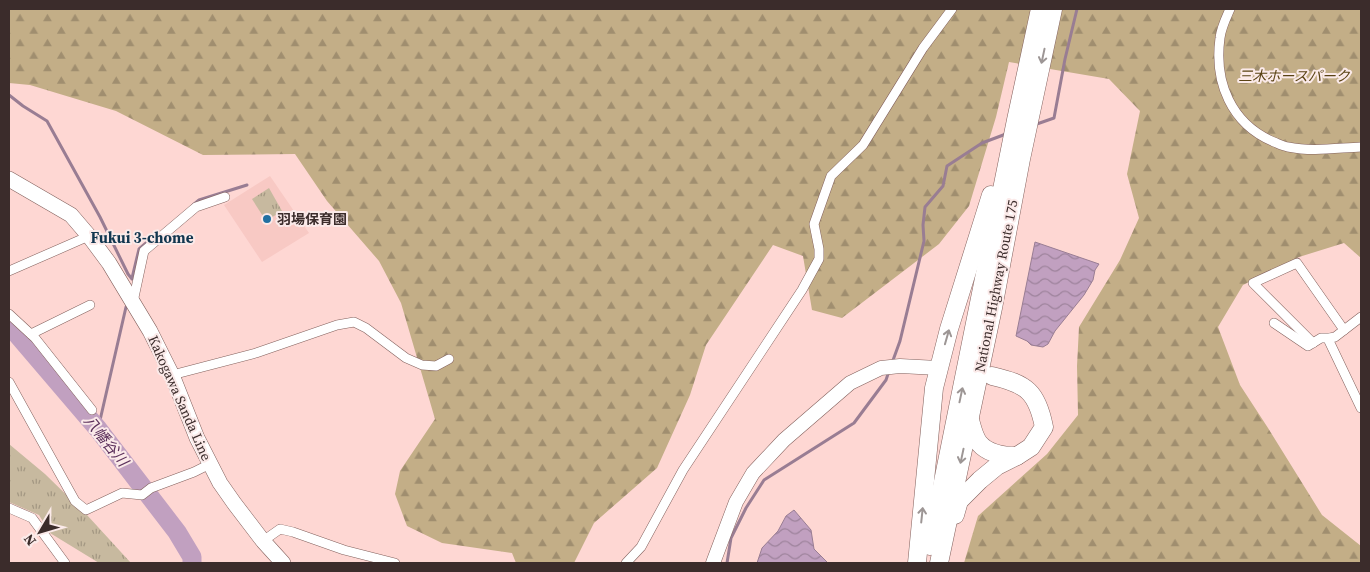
<svg xmlns="http://www.w3.org/2000/svg" width="1370" height="572" font-family="'Source Serif 4','Noto Sans JP',serif">
  <style>
    .built { fill: #f8c9c4 }
    .grass { fill: url(#grass-tufts) }
    .forest { fill: url(#forest-firs) }
    .water { fill: url(#water-waves); stroke: #997d93 }
    .lines { fill: none; stroke-linecap: round; stroke-linejoin: round }
    .stream { stroke: #997d93; stroke-width: 3 }
    .river { stroke: #c1a0c0; stroke-width: 19 }
    .street-casing { stroke: #83615d; stroke-width: 10 }
    .secondary-casing { stroke: #83615d; stroke-width: 15 }
    .primary-casing { stroke: #83615d; stroke-width: 16 }
    .highway-casing { stroke: #83615d; stroke-width: 19 }
    .street { stroke: #fff; stroke-width: 9 }
    .secondary { stroke: #fff; stroke-width: 14 }
    .primary { stroke: #fff; stroke-width: 15 }
    .highway { stroke: #fff; stroke-width: 18 }
    .oneway { stroke: #9d9695 }
    .poi-dot { fill: #2170a2; stroke: #fbeae9; stroke-width: 2 }
    .labels { text-anchor: middle; stroke-width: 4; stroke-linejoin: round; paint-order: stroke }
    .park-label { font-size: 14px; font-style: italic; fill: #5a4314; stroke: #fbeae9 }
    .poi-label { font-size: 14px; font-weight: bold; fill: #3b2c2b; stroke: #fbeae9; text-anchor: start }
    .street-label { font-size: 14px; fill: #3b2c2b; stroke: #fbeae9 }
    .neighbourhood-label { font-size: 15px; font-weight: bold; fill: #12364f; stroke: #fbeae9 }
    .water-label { font-size: 15px; font-style: italic; fill: #5c315c; stroke: #fbeae9 }
  </style>
  <defs>
    <pattern id="grass-tufts" width="24" height="20" patternUnits="userSpaceOnUse" patternTransform="scale(1.25)"><rect width="24" height="20" fill="#c7b99f"/><path d="M3 7l-1-3M5 7V3M7 7l1-3M15 17l-1-3M17 17v-4M19 17l1-3" fill="none" stroke="#a39782"/></pattern>
    <pattern id="forest-firs" width="22" height="20" patternUnits="userSpaceOnUse" patternTransform="scale(1.25)"><rect width="22" height="20" fill="#c3ae87"/><path d="M5 1l3.5 6h-7zM16 11l3.5 6h-7z" fill="#a08e6f"/></pattern>
    <pattern id="water-waves" width="16" height="10" patternUnits="userSpaceOnUse" patternTransform="scale(1.25)"><rect width="16" height="10" fill="#c1a0c0"/><path d="M0 5q4-4 8 0t8 0" fill="none" stroke="#9e839c"/></pattern>
  </defs>
  <rect width="100%" height="100%" fill="#fed7d3"/>
  <polygon class="built" points="270,176 309,233 262,262 224,205"/>
  <g class="grass">
    <polygon points="269,188 282,211 266,221 252,199"/>
    <polygon points="9,444 45,474 87,515 131,563 99,563 50,533 39,515 9,502"/>
  </g>
  <polygon class="forest" points="9,9 1361,9 1361,258 1344,243 1299,257 1243,285 1218,327 1240,385 1268,428 1322,515 1361,546 1361,563 964,563 978,516 1047,454 1078,415 1077,366 1079,327 1120,260 1139,218 1127,174 1140,111 1109,79 1009,62 996,117 969,206 939,244 842,318 812,310 803,256 773,245 706,345 690,395 657,468 594,523 574,563 516,563 512,553 442,543 407,526 395,494 400,471 435,419 401,303 379,261 327,201 295,154 203,155 116,111 30,85 9,83"/>
  <g class="water">
    <polygon points="1035,242 1099,264 1095,270 1093,280 1084,295 1055,331 1048,344 1043,347 1031,345 1027,341 1016,336"/>
    <polygon points="794,510 811,530 814,549 828,563 757,563 762,548 778,531 786,516"/>
  </g>
  <g class="lines">
    <g class="stream">
      <polyline points="9,95 23,106 47,121 100,217 128,274 132,279"/>
      <polyline points="1034,125 1054,118 1065,59 1077,9"/>
      <polyline points="193,205 199,200 247,185"/>
      <polyline points="132,278 139,249 159,232"/>
      <polyline points="892,363 900,341 924,241 923,225 925,207 943,186 947,166 982,143 1006,134"/>
      <polyline points="98,429 126,307"/>
      <polyline points="727,563 731,538 746,508 764,480 854,423 886,380 889,371"/>
    </g>
    <polyline class="river" points="9,327 16,333 98,429 177,532 192,557 192,563"/>
    <defs>
      <g id="street">
        <path d="M 1230,9 C 1226,18 1221,28 1220,38 C 1214,82 1231,124 1274,142 C 1279,144 1283,146 1288,147 C 1312,152 1337,148 1361,147"/>
        <polyline points="9,271 89,236"/>
        <polyline points="133,302 144,251 196,207 225,197"/>
        <polyline points="9,314 35,338 92,410"/>
        <polyline points="1274,323 1308,346 1321,338 1330,338 1335,337 1361,317"/>
        <polyline points="31,334 90,305"/>
        <polyline points="1330,338 1329,341 1361,408"/>
        <polyline points="1313,343 1253,283 1297,263 1344,330"/>
        <polyline points="172,375 256,353 337,325 354,322 366,328 406,358 422,365 436,366 449,359"/>
        <polyline points="9,382 75,501 86,510 122,493 142,495 151,488 194,472 210,464"/>
        <polyline points="9,508 32,518 65,563"/>
        <polyline points="263,541 280,529 293,532 344,550 395,563"/>
        <polyline points="626,563 641,547 683,470 802,290 819,259 819,249 814,224 831,176 863,145 923,48 952,9"/>
      </g>
      <polyline id="secondary" points="713,563 736,502 753,473 784,440 850,383 881,368 900,366 938,368"/>
      <polyline id="primary" points="9,179 71,215 89,236 109,263 150,331 172,375 197,438 220,483 234,503 263,541 283,563"/>
      <g id="highway">
        <path d="M 970,420 C 972,427 974,437 979,443 C 988,454 1004,456 1017,456"/>
        <path d="M 955,515 L 959,501 L 980,480 L 997,466 L 1017,456 L 1031,447 L 1044,427 C 1037,392 1027,384 992,376"/>
        <polyline points="930,546 1016,120 1040,9"/>
        <polyline points="917,563 934,388 949,329 991,195"/>
        <polyline points="939,563 993,308 1021,159 1053,9"/>
      </g>
    </defs>
    <use href="#street" class="street-casing"/>
    <use href="#secondary" class="secondary-casing"/>
    <use href="#primary" class="primary-casing"/>
    <use href="#highway" class="highway-casing"/>
    <use href="#street" class="street"/>
    <use href="#secondary" class="secondary"/>
    <use href="#primary" class="primary"/>
    <use href="#highway" class="highway"/>
  </g>
  <defs><path id="oneway-shaft" d="M-6 0H5M1.5-3L5.5 0L1.5 3" fill="none" stroke-width="1.6" stroke-linecap="round" stroke-linejoin="round" transform="scale(1.25)"/></defs>
  <g class="oneway">
    <use href="#oneway-shaft" transform="translate(1043 56) rotate(102)"/>
    <use href="#oneway-shaft" transform="translate(947 337) rotate(-74)"/>
    <use href="#oneway-shaft" transform="translate(961 395) rotate(-78)"/>
    <use href="#oneway-shaft" transform="translate(962 456) rotate(102)"/>
    <use href="#oneway-shaft" transform="translate(922 515) rotate(-84)"/>
  </g>
  <circle class="poi-dot" cx="267" cy="219" r="5"/>
  <g class="labels">
    <g class="park-label">
      <text x="1294" y="81">三木ホースパーク</text>
    </g>
    <g class="poi-label">
      <text x="277" y="224">羽場保育園</text>
    </g>
    <g class="street-label">
      <text transform="translate(996 286) rotate(-79)" y="5">National Highway Route 175</text>
      <text transform="translate(180 398) rotate(66)" y="5">Kakogawa Sanda Line</text>
    </g>
    <g class="neighbourhood-label">
      <text x="142" y="243">Fukui 3-chome</text>
    </g>
    <g class="water-label">
      <text transform="translate(106 441) rotate(51)" y="5">八幡谷川</text>
    </g>
  </g>
  <rect width="1370" height="572" fill="none" stroke="#3b2c2b" stroke-width="20"/>
  <g transform="translate(40 532) rotate(232)" stroke="#fbeae9" stroke-width="4" paint-order="stroke">
  <path d="M0-4L9 19L0 12L-9 19Z" fill="#3b2c2b"/>
  <text y="-8" font-size="14" font-weight="bold" text-anchor="middle" fill="#3b2c2b">N</text>
  </g>
</svg>
